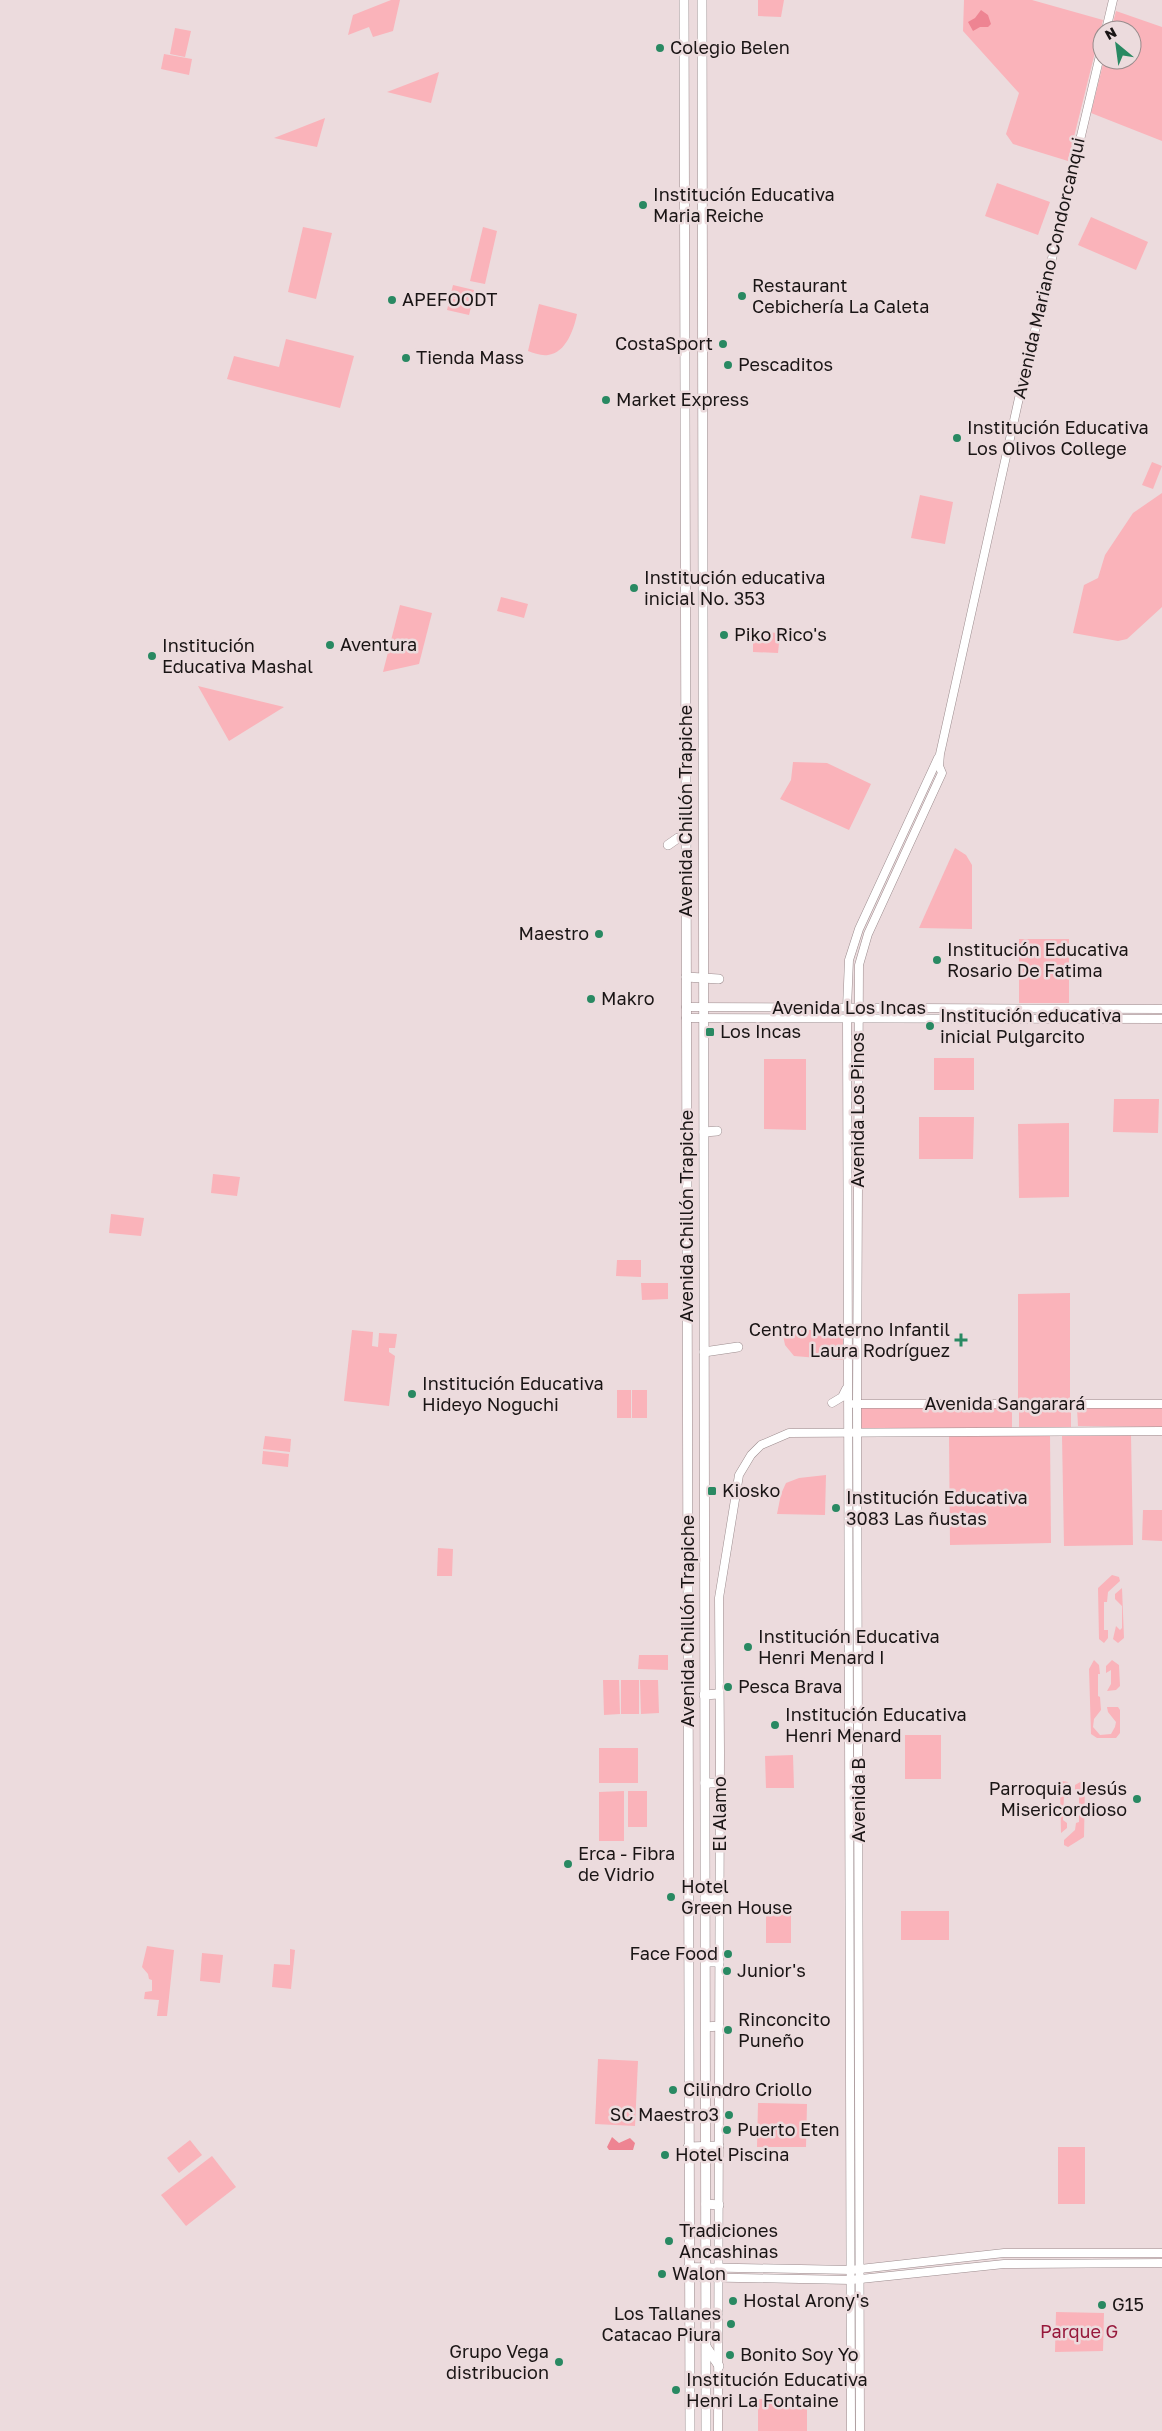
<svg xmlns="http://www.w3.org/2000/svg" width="1162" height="2431" font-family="'Golos Text',sans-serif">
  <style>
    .green { fill: #fab3ba }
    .water { fill: #ee8492 }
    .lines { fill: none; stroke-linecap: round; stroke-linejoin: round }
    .secondary-casing { stroke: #9c8c8e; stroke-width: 9 }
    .primary-casing { stroke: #9c8c8e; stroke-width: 10 }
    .secondary { stroke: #fff; stroke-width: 8 }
    .primary { stroke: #fff; stroke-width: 9 }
    .poi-dot { fill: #298962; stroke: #ecdbdd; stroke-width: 2 }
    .labels { text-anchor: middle; stroke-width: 5; stroke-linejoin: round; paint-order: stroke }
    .poi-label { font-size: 18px; fill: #1a1515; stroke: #ecdbdd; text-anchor: start }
    .street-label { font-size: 18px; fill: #1a1515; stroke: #ecdbdd }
    .park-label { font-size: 18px; fill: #97193b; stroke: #ecdbdd }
  </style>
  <rect width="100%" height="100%" fill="#ecdbdd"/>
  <g class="green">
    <polygon points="391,0 400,0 393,31 373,37 369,27 348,35 353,15"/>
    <polygon points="758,0 784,0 781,17 758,16"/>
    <polygon points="964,0 1032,0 1103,20 1068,161 1013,144 1006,134 1019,93 963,31"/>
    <polygon points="1116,11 1162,27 1162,141 1091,113 1104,60 1132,60 1132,30 1111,30"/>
    <polygon points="175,28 191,31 185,57 170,54"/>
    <polygon points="164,54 192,59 189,75 161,69"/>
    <polygon points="439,72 431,103 387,92"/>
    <polygon points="325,118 317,147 274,138"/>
    <polygon points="997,183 1050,202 1038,235 985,216"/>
    <polygon points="1091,217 1148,242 1136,270 1078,245"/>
    <polygon points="303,227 332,233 316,299 288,292"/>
    <polygon points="483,227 497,231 485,284 470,281"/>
    <polygon points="453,285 474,290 472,302 450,297"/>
    <polygon points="450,298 472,303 469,315 447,310"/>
    <path d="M 539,304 L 577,314 C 574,329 566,353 548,355 C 541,356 534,353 528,351 Z"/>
    <polygon points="286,339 354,356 340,408 227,379 234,356 279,367"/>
    <polygon points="1152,462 1162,466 1153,489 1142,485"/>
    <polygon points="1162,493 1162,607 1127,639 1118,641 1073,633 1084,585 1098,578 1105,555 1133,513"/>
    <polygon points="920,495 953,502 945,544 911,538"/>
    <polygon points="501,597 528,604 524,618 497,611"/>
    <polygon points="400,605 432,613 419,664 383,672"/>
    <polygon points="753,632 780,633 778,653 753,652"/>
    <polygon points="198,686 284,707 229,741"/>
    <polygon points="793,762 827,763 871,784 849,830 780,799 791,780"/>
    <polygon points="955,848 966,855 972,865 972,929 919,928"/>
    <rect x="1019" y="939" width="50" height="64"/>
    <rect x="934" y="1058" width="40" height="32"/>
    <polygon points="764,1059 806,1059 806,1130 764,1129"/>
    <polygon points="1114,1099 1159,1099 1158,1133 1113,1132"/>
    <polygon points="919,1117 974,1117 973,1159 919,1159"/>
    <polygon points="1069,1123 1069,1197 1019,1198 1018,1124"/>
    <polygon points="213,1174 240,1177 237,1196 211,1193"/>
    <polygon points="111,1214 144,1218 141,1236 109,1233"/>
    <polygon points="617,1260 641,1260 641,1277 616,1276"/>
    <polygon points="641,1283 668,1283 668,1299 642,1300"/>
    <polygon points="1070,1293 1070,1401 1018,1402 1018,1294"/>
    <polygon points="352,1330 373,1332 372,1346 378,1347 379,1333 397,1334 395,1348 389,1348 389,1352 395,1356 389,1406 344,1401"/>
    <polygon points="782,1330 843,1330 843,1360 794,1356 785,1345"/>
    <rect x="617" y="1390" width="14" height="28"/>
    <rect x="632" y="1390" width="15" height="28"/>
    <polygon points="860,1406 1012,1406 1012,1429 860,1428"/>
    <rect x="1019" y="1407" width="52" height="20"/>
    <polygon points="1162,1407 1162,1427 1078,1426 1077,1408"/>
    <polygon points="1050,1434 1051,1543 950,1545 949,1436"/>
    <polygon points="1131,1435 1133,1545 1064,1546 1062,1436"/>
    <polygon points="265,1436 291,1439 290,1452 263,1449"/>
    <polygon points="263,1451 289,1454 288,1467 262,1464"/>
    <polygon points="826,1475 825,1515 777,1514 781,1494 786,1483 799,1478"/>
    <polygon points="1143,1510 1162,1510 1162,1541 1142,1540"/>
    <polygon points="438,1548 453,1549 452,1576 437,1576"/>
    <polygon points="1112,1575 1119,1577 1120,1581 1108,1592 1107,1602 1104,1602 1104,1630 1108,1630 1108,1638 1104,1643 1099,1639 1098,1588"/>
    <polygon points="1122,1588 1124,1638 1118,1643 1113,1639 1116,1626 1120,1630 1122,1628 1122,1606 1115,1599 1115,1594"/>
    <polygon points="639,1655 668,1655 668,1670 638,1669"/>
    <polygon points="1094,1660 1099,1665 1100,1674 1098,1674 1098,1696 1100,1697 1101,1710 1094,1719 1093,1727 1100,1735 1111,1734 1115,1727 1116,1722 1108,1712 1107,1707 1118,1707 1120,1710 1120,1733 1116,1738 1097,1738 1091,1734 1089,1669"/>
    <polygon points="1112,1660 1119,1665 1120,1686 1116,1690 1107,1691 1111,1684 1111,1670 1106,1673 1106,1666"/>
    <polygon points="603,1680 619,1680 620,1714 604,1715"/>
    <rect x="621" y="1680" width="18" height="34"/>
    <polygon points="640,1680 658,1680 659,1713 641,1714"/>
    <rect x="905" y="1735" width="36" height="44"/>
    <rect x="599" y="1748" width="39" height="35"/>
    <polygon points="793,1755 794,1788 766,1788 765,1756"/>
    <polygon points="1062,1781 1068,1782 1070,1791 1068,1798 1064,1795 1063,1820 1067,1823 1067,1828 1061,1833 1060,1785"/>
    <polygon points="1082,1781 1085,1785 1084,1837 1068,1847 1064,1845 1064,1840 1075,1830 1076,1823 1079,1822 1079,1793 1075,1793 1075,1785"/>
    <polygon points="624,1791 624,1841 599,1841 599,1792"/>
    <rect x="628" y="1791" width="19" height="36"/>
    <rect x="901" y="1911" width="48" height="29"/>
    <rect x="766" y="1912" width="25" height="31"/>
    <polygon points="147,1946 174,1950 167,2016 157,2016 159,2000 144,1999 145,1992 152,1991 152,1980 149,1979 148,1974 142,1967"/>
    <polygon points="290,1949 295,1950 291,1989 272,1987 274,1964 290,1965"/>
    <polygon points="202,1953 223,1955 220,1983 200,1981"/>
    <polygon points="598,2059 638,2061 635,2126 595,2124"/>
    <polygon points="758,2103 807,2104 806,2147 757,2147"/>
    <polygon points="190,2140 202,2155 179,2173 167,2158"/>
    <rect x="1058" y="2147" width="27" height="57"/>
    <polygon points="212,2156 236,2187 186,2226 161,2195"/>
    <polygon points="1056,2312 1104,2313 1103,2351 1055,2352"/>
    <polygon points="758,2399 807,2400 807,2431 758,2431"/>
  </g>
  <g class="water">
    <polygon points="981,10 988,15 991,24 988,27 980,27 973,31 968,22 975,18"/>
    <polygon points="612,2137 619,2143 630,2138 635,2143 633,2150 609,2150 607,2147"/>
  </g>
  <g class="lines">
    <defs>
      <g id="secondary">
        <polyline points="1106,30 1113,0"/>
        <polyline points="686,1007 1162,1009"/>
        <polyline points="847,1008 849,960 859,929 938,758"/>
        <polyline points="686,1018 1162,1019"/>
        <polyline points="847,1018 851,2431"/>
        <polyline points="832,1403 842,1397 846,1389"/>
        <polyline points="854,1404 1162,1404"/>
        <polyline points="688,2267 851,2270 1004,2253 1162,2253"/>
        <polyline points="688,2277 851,2280 1004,2264 1162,2263"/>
        <polyline points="718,2431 720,1752 719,1598 739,1475 751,1455 761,1445 789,1433 1162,1431"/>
        <polyline points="860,2431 857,1404 859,965 868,934 942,773 939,766 940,754 1019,398 1102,47"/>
      </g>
      <g id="primary">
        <polyline points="684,0 690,2431"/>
        <polyline points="702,0 706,2431"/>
        <polyline points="668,845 678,838 686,841"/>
        <polyline points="686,977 719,979"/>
        <polyline points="704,1132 717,1131"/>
        <polyline points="704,1352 738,1347"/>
        <polyline points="704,1695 718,1694"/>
        <polyline points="705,1783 720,1783"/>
        <polyline points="705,1898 719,1898"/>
        <polyline points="706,1962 719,1962"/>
        <polyline points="706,2027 719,2026"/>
        <polyline points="688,2147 719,2146"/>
        <polyline points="706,2204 719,2205"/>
        <polyline points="707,2348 719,2366"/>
      </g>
    </defs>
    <use href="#secondary" class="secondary-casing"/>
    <use href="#primary" class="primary-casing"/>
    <use href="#secondary" class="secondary"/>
    <use href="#primary" class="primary"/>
  </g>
  <g class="poi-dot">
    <circle cx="660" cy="48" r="5"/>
    <circle cx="643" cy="205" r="5"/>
    <circle cx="742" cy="296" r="5"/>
    <circle cx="392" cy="300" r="5"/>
    <circle cx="723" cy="344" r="5"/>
    <circle cx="406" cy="358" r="5"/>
    <circle cx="728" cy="365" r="5"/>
    <circle cx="606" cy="400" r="5"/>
    <circle cx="957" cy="438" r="5"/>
    <circle cx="634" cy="588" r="5"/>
    <circle cx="724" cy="635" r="5"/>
    <circle cx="330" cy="645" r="5"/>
    <circle cx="152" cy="656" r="5"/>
    <circle cx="599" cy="934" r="5"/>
    <circle cx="937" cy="960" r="5"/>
    <circle cx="591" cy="999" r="5"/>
    <circle cx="930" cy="1026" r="5"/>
    <rect x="705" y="1027" width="10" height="10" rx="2.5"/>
    <path d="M958.5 1332.5h5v5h5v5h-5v5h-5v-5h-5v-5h5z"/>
    <circle cx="412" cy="1394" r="5"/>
    <rect x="707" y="1486" width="10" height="10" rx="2.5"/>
    <circle cx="836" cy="1508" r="5"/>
    <circle cx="748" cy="1647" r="5"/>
    <circle cx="728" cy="1687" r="5"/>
    <circle cx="775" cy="1725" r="5"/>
    <circle cx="1137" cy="1799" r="5"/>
    <circle cx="568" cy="1864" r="5"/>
    <circle cx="671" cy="1897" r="5"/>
    <circle cx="728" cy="1954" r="5"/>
    <circle cx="727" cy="1971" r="5"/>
    <circle cx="728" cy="2030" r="5"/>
    <circle cx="673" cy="2090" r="5"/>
    <circle cx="729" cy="2115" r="5"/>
    <circle cx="727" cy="2130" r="5"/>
    <circle cx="665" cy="2155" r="5"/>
    <circle cx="669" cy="2241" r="5"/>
    <circle cx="662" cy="2274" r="5"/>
    <circle cx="733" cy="2301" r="5"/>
    <circle cx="1102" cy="2305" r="5"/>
    <circle cx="731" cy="2324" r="5"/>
    <circle cx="730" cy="2355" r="5"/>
    <circle cx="559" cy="2362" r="5"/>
    <circle cx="676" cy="2390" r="5"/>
  </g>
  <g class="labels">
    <g class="poi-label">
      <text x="670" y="54">Colegio Belen</text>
      <text x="653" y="201">Institución Educativa<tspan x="653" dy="21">Maria Reiche</tspan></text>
      <text x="752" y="292">Restaurant<tspan x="752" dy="21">Cebichería La Caleta</tspan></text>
      <text x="402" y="306">APEFOODT</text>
      <text x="713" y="350" text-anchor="end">CostaSport</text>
      <text x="416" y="364">Tienda Mass</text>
      <text x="738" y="371">Pescaditos</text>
      <text x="616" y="406">Market Express</text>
      <text x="967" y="434">Institución Educativa<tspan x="967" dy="21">Los Olivos College</tspan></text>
      <text x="644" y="584">Institución educativa<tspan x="644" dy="21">inicial No. 353</tspan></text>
      <text x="734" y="641">Piko Rico's</text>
      <text x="340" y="651">Aventura</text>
      <text x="162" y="652">Institución<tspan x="162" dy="21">Educativa Mashal</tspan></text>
      <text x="589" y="940" text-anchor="end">Maestro</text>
      <text x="947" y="956">Institución Educativa<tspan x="947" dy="21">Rosario De Fatima</tspan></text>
      <text x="601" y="1005">Makro</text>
      <text x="940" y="1022">Institución educativa<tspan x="940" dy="21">inicial Pulgarcito</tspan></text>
      <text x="720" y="1038">Los Incas</text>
      <text x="950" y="1336" text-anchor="end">Centro Materno Infantil<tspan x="950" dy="21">Laura Rodríguez</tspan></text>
      <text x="422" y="1390">Institución Educativa<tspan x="422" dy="21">Hideyo Noguchi</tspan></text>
      <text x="722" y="1497">Kiosko</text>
      <text x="846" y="1504">Institución Educativa<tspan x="846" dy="21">3083 Las ñustas</tspan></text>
      <text x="758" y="1643">Institución Educativa<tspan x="758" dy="21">Henri Menard I</tspan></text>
      <text x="738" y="1693">Pesca Brava</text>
      <text x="785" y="1721">Institución Educativa<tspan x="785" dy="21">Henri Menard</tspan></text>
      <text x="1127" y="1795" text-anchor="end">Parroquia Jesús<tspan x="1127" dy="21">Misericordioso</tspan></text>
      <text x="578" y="1860">Erca - Fibra<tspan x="578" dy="21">de Vidrio</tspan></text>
      <text x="681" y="1893">Hotel<tspan x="681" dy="21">Green House</tspan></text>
      <text x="718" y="1960" text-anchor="end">Face Food</text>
      <text x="737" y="1977">Junior's</text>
      <text x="738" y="2026">Rinconcito<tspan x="738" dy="21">Puneño</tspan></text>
      <text x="683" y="2096">Cilindro Criollo</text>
      <text x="719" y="2121" text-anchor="end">SC Maestro3</text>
      <text x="737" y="2136">Puerto Eten</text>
      <text x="675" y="2161">Hotel Piscina</text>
      <text x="679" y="2237">Tradiciones<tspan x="679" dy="21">Ancashinas</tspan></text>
      <text x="672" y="2280">Walon</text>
      <text x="743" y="2307">Hostal Arony's</text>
      <text x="1112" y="2311">G15</text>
      <text x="721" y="2320" text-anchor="end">Los Tallanes<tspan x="721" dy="21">Catacao Piura</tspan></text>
      <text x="549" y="2358" text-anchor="end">Grupo Vega<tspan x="549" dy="21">distribucion</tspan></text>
      <text x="740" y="2361">Bonito Soy Yo</text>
      <text x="686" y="2386">Institución Educativa<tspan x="686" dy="21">Henri La Fontaine</tspan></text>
    </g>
    <g class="street-label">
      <text transform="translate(1049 268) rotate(-77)" y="6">Avenida Mariano Condorcanqui</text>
      <text transform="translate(686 811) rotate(-90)" y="6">Avenida Chillón Trapiche</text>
      <text x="849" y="1014">Avenida Los Incas</text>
      <text transform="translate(858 1110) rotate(-90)" y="6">Avenida Los Pinos</text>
      <text transform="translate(687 1216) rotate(-90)" y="6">Avenida Chillón Trapiche</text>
      <text x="1005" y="1410">Avenida Sangarará</text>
      <text transform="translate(688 1621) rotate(-90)" y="6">Avenida Chillón Trapiche</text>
      <text transform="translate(859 1800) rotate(-90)" y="6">Avenida B</text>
      <text transform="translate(720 1814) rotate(-90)" y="6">El Alamo</text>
    </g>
    <g class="park-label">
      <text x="1079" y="2338">Parque G</text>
    </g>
  </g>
  <g transform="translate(1117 45) rotate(331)"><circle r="24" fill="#ecdbdd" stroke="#988c8d"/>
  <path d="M0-4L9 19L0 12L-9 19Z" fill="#298962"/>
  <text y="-8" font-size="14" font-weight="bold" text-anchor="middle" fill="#1a1515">N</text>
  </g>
</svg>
